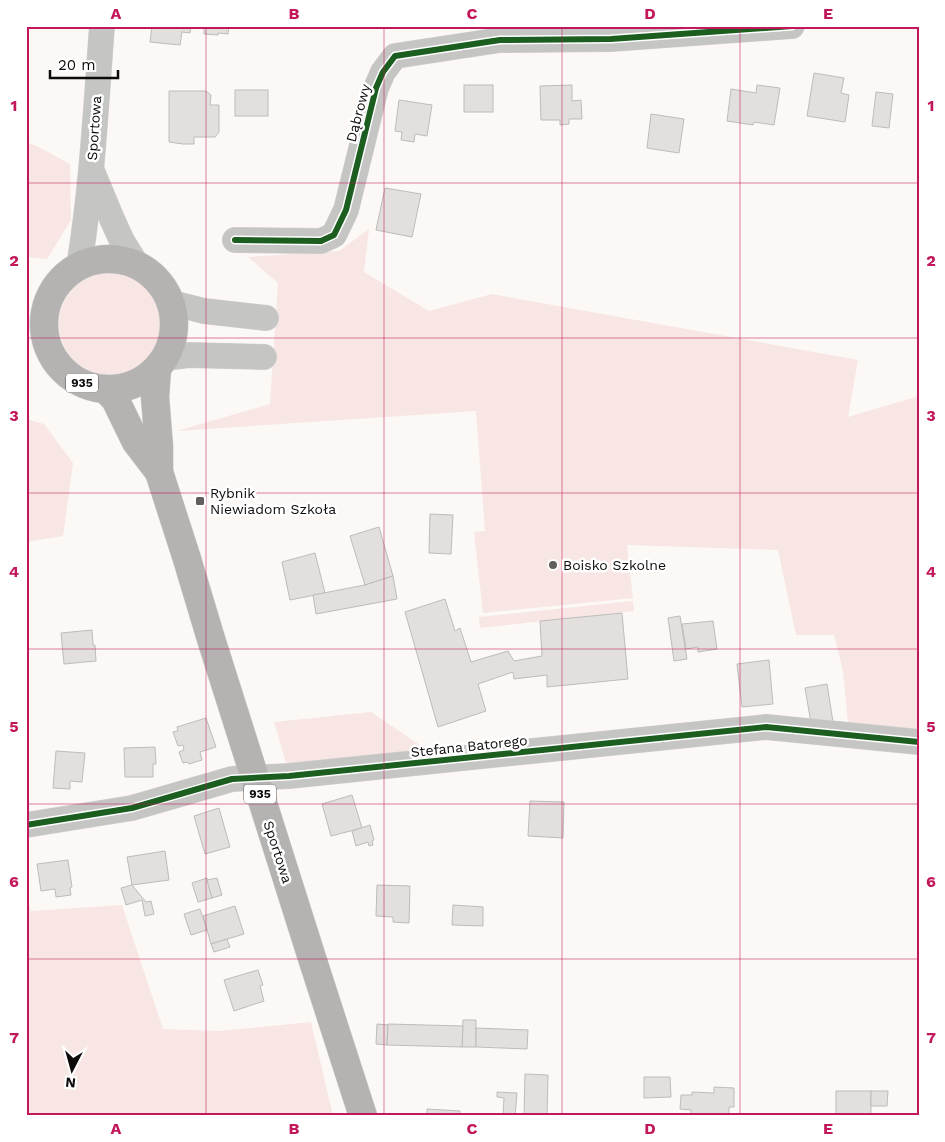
<svg xmlns="http://www.w3.org/2000/svg" width="945" height="1142" font-family="'Work Sans',sans-serif">
  <style>
    .green { fill: #f8e6e4 }
    .building { fill: #e2dfdd; stroke: #bebcba }
    .lines { fill: none; stroke-linecap: round; stroke-linejoin: round }
    .minor-casing { stroke: #d4d2d0; stroke-width: 26 }
    .major-casing { stroke: #d4d2d0; stroke-width: 29 }
    .minor { stroke: #c5c5c4; stroke-width: 25 }
    .major { stroke: #b4b3b2; stroke-width: 28 }
    .cycleway-casing { stroke: #fff; stroke-width: 9 }
    .cycleway { stroke: #1b5e20; stroke-width: 6 }
    .grid { fill: none; stroke: #c2185b; stroke-width: 1; stroke-opacity: 0.55 }
    .poi-dot { fill: #615f5d; stroke: #fff; stroke-width: 2 }
    .labels { text-anchor: middle; stroke-width: 5; stroke-linejoin: round; paint-order: stroke }
    .shield { fill: #fff; stroke: #565554; stroke-width: 1 }
    .shield-label { font-size: 12px; font-weight: bold; fill: #0e0c0b }
    .street-label { font-size: 14px; fill: #0e0c0b; stroke: #fff }
    .poi-label { font-size: 14px; fill: #0e0c0b; stroke: #fff; text-anchor: start }
    .neatline { fill: none; stroke: #c2185b; stroke-width: 2 }
    .grid-label { font-size: 16px; text-anchor: middle; font-weight: bold; fill: #c2185b }
  </style>
  <rect width="100%" height="100%" fill="#fbf8f5"/>
  <g class="green">
    <polygon points="26,142 37,146 70,164 71,220 47,259 26,257"/>
    <polygon points="369,229 364,272 429,311 492,294 858,360 848,417 919,396 919,729 848,723 843,671 834,635 796,635 778,550 627,545 633,598 483,613 474,532 485,531 476,411 177,431 270,404 278,283 248,257 339,251"/>
    <circle cx="111" cy="324" r="52"/>
    <polygon points="26,419 44,424 73,463 63,536 26,542"/>
    <polygon points="633,601 634,611 480,628 479,617"/>
    <polygon points="371,712 430,752 288,769 274,722"/>
    <polygon points="26,894 31,911 122,905 163,1029 220,1031 311,1022 333,1116 26,1116"/>
  </g>
  <g class="building">
    <polygon points="152,26 191,26 190,33 182,32 180,45 150,42"/>
    <polygon points="204,26 229,26 228,34 218,33 218,35 204,34"/>
    <polygon points="814,73 844,78 841,93 849,95 845,122 807,116"/>
    <rect x="464" y="85" width="29" height="27"/>
    <polygon points="572,85 572,101 581,100 582,119 569,119 569,124 560,125 560,120 541,120 540,86"/>
    <polygon points="757,85 780,88 774,125 754,122 753,125 727,121 731,89 756,93"/>
    <rect x="235" y="90" width="33" height="26"/>
    <polygon points="169,91 206,91 211,95 210,105 219,105 219,132 215,137 194,137 194,144 183,144 169,142"/>
    <polygon points="876,92 893,94 889,128 872,126"/>
    <polygon points="399,100 432,105 427,136 415,134 414,142 401,140 402,132 395,131"/>
    <polygon points="651,114 684,119 679,153 647,148"/>
    <polygon points="385,188 421,194 412,237 376,230"/>
    <polygon points="430,514 453,515 451,554 429,553"/>
    <polygon points="379,527 393,576 365,585 350,536"/>
    <polygon points="315,553 325,593 290,600 282,562"/>
    <polygon points="393,576 397,599 316,614 313,595 365,585"/>
    <polygon points="445,599 455,631 460,628 471,662 508,651 514,661 542,656 540,621 622,613 628,679 547,687 547,675 514,679 513,672 478,684 486,711 438,727 405,612"/>
    <polygon points="680,616 687,659 674,661 668,618"/>
    <polygon points="713,621 717,649 698,652 698,647 686,649 682,624"/>
    <polygon points="92,630 93,645 95,645 96,661 64,664 61,633"/>
    <polygon points="769,660 773,704 742,707 737,664"/>
    <polygon points="827,684 833,722 811,723 805,688"/>
    <polygon points="206,718 216,747 200,752 202,760 189,764 188,762 183,763 179,752 184,750 183,745 178,746 173,732 178,731 177,727"/>
    <polygon points="155,747 156,764 153,764 153,777 125,777 124,748"/>
    <polygon points="56,751 85,753 82,782 70,781 70,789 53,788"/>
    <polygon points="352,795 362,828 331,836 322,804"/>
    <polygon points="530,801 564,802 563,838 528,836"/>
    <polygon points="219,808 230,847 205,854 194,816"/>
    <polygon points="370,825 374,840 372,841 373,845 369,846 368,842 356,846 352,831"/>
    <polygon points="165,851 169,880 132,885 127,857"/>
    <polygon points="68,860 72,887 70,888 71,895 56,897 55,889 41,891 37,864"/>
    <polygon points="207,878 212,898 198,902 192,883"/>
    <polygon points="217,878 222,895 212,898 207,880"/>
    <polygon points="132,885 146,902 151,901 154,914 145,916 142,900 126,905 121,888"/>
    <polygon points="377,885 410,886 409,923 393,922 393,917 376,916"/>
    <polygon points="453,905 483,907 483,926 452,925"/>
    <polygon points="235,906 244,934 211,944 203,916"/>
    <polygon points="200,909 207,930 191,935 184,914"/>
    <polygon points="227,939 230,947 214,952 211,944"/>
    <polygon points="258,970 263,985 260,986 264,1001 234,1011 224,980"/>
    <polygon points="463,1020 476,1020 476,1047 462,1047"/>
    <polygon points="377,1024 388,1025 387,1045 376,1044"/>
    <polygon points="388,1024 463,1026 462,1047 387,1045"/>
    <polygon points="476,1028 528,1030 527,1049 476,1047"/>
    <polygon points="525,1074 548,1075 547,1116 524,1116"/>
    <polygon points="644,1077 670,1077 671,1097 644,1098"/>
    <polygon points="714,1087 734,1088 734,1107 729,1107 729,1116 691,1116 691,1110 680,1109 681,1095 692,1095 692,1092 714,1093"/>
    <rect x="836" y="1091" width="35" height="25"/>
    <polygon points="871,1091 888,1091 887,1106 871,1106"/>
    <polygon points="497,1092 517,1093 515,1116 503,1116 504,1098 497,1097"/>
    <polygon points="427,1109 460,1111 460,1116 427,1116"/>
  </g>
  <g class="lines">
    <defs>
      <g id="minor">
        <polyline points="92,171 112,219 122,241 137,265"/>
        <polyline points="235,240 321,241 334,235 346,210 376,88 383,72 395,56 500,40 611,39 792,26"/>
        <path d="M 79,266 C 92,187 96,106 102,26"/>
        <polyline points="172,303 204,311 266,318"/>
        <polyline points="165,358 189,355 264,357"/>
        <polyline points="26,825 132,808 232,779 289,776 766,727 919,742"/>
      </g>
      <g id="major">
        <circle cx="109" cy="324" r="65"/>
        <polyline points="157,369 155,397 159,447 159,472"/>
        <polyline points="105,389 115,399 136,442 159,472 187,559 211,639 312,958 363,1116"/>
      </g>
    </defs>
    <use href="#minor" class="minor-casing"/>
    <use href="#major" class="major-casing"/>
    <use href="#minor" class="minor"/>
    <use href="#major" class="major"/>
    <defs>
      <g id="cycleway">
        <polyline points="235,240 321,241 334,235 346,210 376,88 383,72 395,56 500,40 611,39 792,26"/>
        <polyline points="26,825 132,808 232,779 289,776 766,727 919,742"/>
      </g>
    </defs>
    <use href="#cycleway" class="cycleway-casing"/>
    <use href="#cycleway" class="cycleway"/>
  </g>
  <path class="grid" d="M 206,26 L 206,1116M 384,26 L 384,1116M 562,26 L 562,1116M 740,26 L 740,1116M 26,183 L 919,183M 26,338 L 919,338M 26,493 L 919,493M 26,649 L 919,649M 26,804 L 919,804M 26,959 L 919,959"/>
  <g class="poi-dot">
    <rect x="195" y="496" width="10" height="10" rx="2.5"/>
    <circle cx="553" cy="565" r="5"/>
  </g>
  <g class="labels">
    <g class="shield">
      <rect x="66" y="373.5" width="32" height="19" rx="4"/>
      <rect x="244" y="784.5" width="32" height="19" rx="4"/>
    </g>
    <g class="shield-label">
      <text x="82" y="387">935</text>
      <text x="260" y="798">935</text>
    </g>
    <g class="street-label">
      <text transform="translate(358 113) rotate(-75)" y="5">Dąbrowy</text>
      <text transform="translate(94 128) rotate(-86)" y="5">Sportowa</text>
      <text transform="translate(469 746) rotate(-6)" y="5">Stefana Batorego</text>
      <text transform="translate(278 852) rotate(72)" y="5">Sportowa</text>
    </g>
    <g class="poi-label">
      <text x="210" y="498">Rybnik<tspan x="210" dy="16">Niewiadom Szkoła</tspan></text>
      <text x="563" y="570">Boisko Szkolne</text>
    </g>
  </g>
  <rect width="945" height="1142" fill="none" stroke="#ffffff" stroke-width="55"/>
  <g transform="translate(72 1070) rotate(186)" stroke="#ffffff" stroke-width="4" paint-order="stroke">
  <path d="M0-4L9 19L0 12L-9 19Z" fill="#0e0c0b"/>
  <text y="-8" font-size="14" font-weight="bold" text-anchor="middle" fill="#0e0c0b">N</text>
  </g>
  <path d="M50 70v8h68v-8" fill="none" stroke="#0e0c0b" stroke-width="2.5"/>
  <text x="58" y="70" font-size="15" fill="#0e0c0b" stroke="#ffffff" stroke-width="4" paint-order="stroke">20 m</text>
  <rect x="28" y="28" width="890" height="1086" class="neatline"/>
  <g class="grid-label">
    <text x="116" y="19">A</text>
    <text x="294" y="19">B</text>
    <text x="472" y="19">C</text>
    <text x="650" y="19">D</text>
    <text x="828" y="19">E</text>
    <text x="14" y="111">1</text>
    <text x="931" y="111">1</text>
    <text x="14" y="266">2</text>
    <text x="931" y="266">2</text>
    <text x="14" y="421">3</text>
    <text x="931" y="421">3</text>
    <text x="14" y="577">4</text>
    <text x="931" y="577">4</text>
    <text x="14" y="732">5</text>
    <text x="931" y="732">5</text>
    <text x="14" y="887">6</text>
    <text x="931" y="887">6</text>
    <text x="14" y="1043">7</text>
    <text x="931" y="1043">7</text>
    <text x="116" y="1134">A</text>
    <text x="294" y="1134">B</text>
    <text x="472" y="1134">C</text>
    <text x="650" y="1134">D</text>
    <text x="828" y="1134">E</text>
  </g>
</svg>
